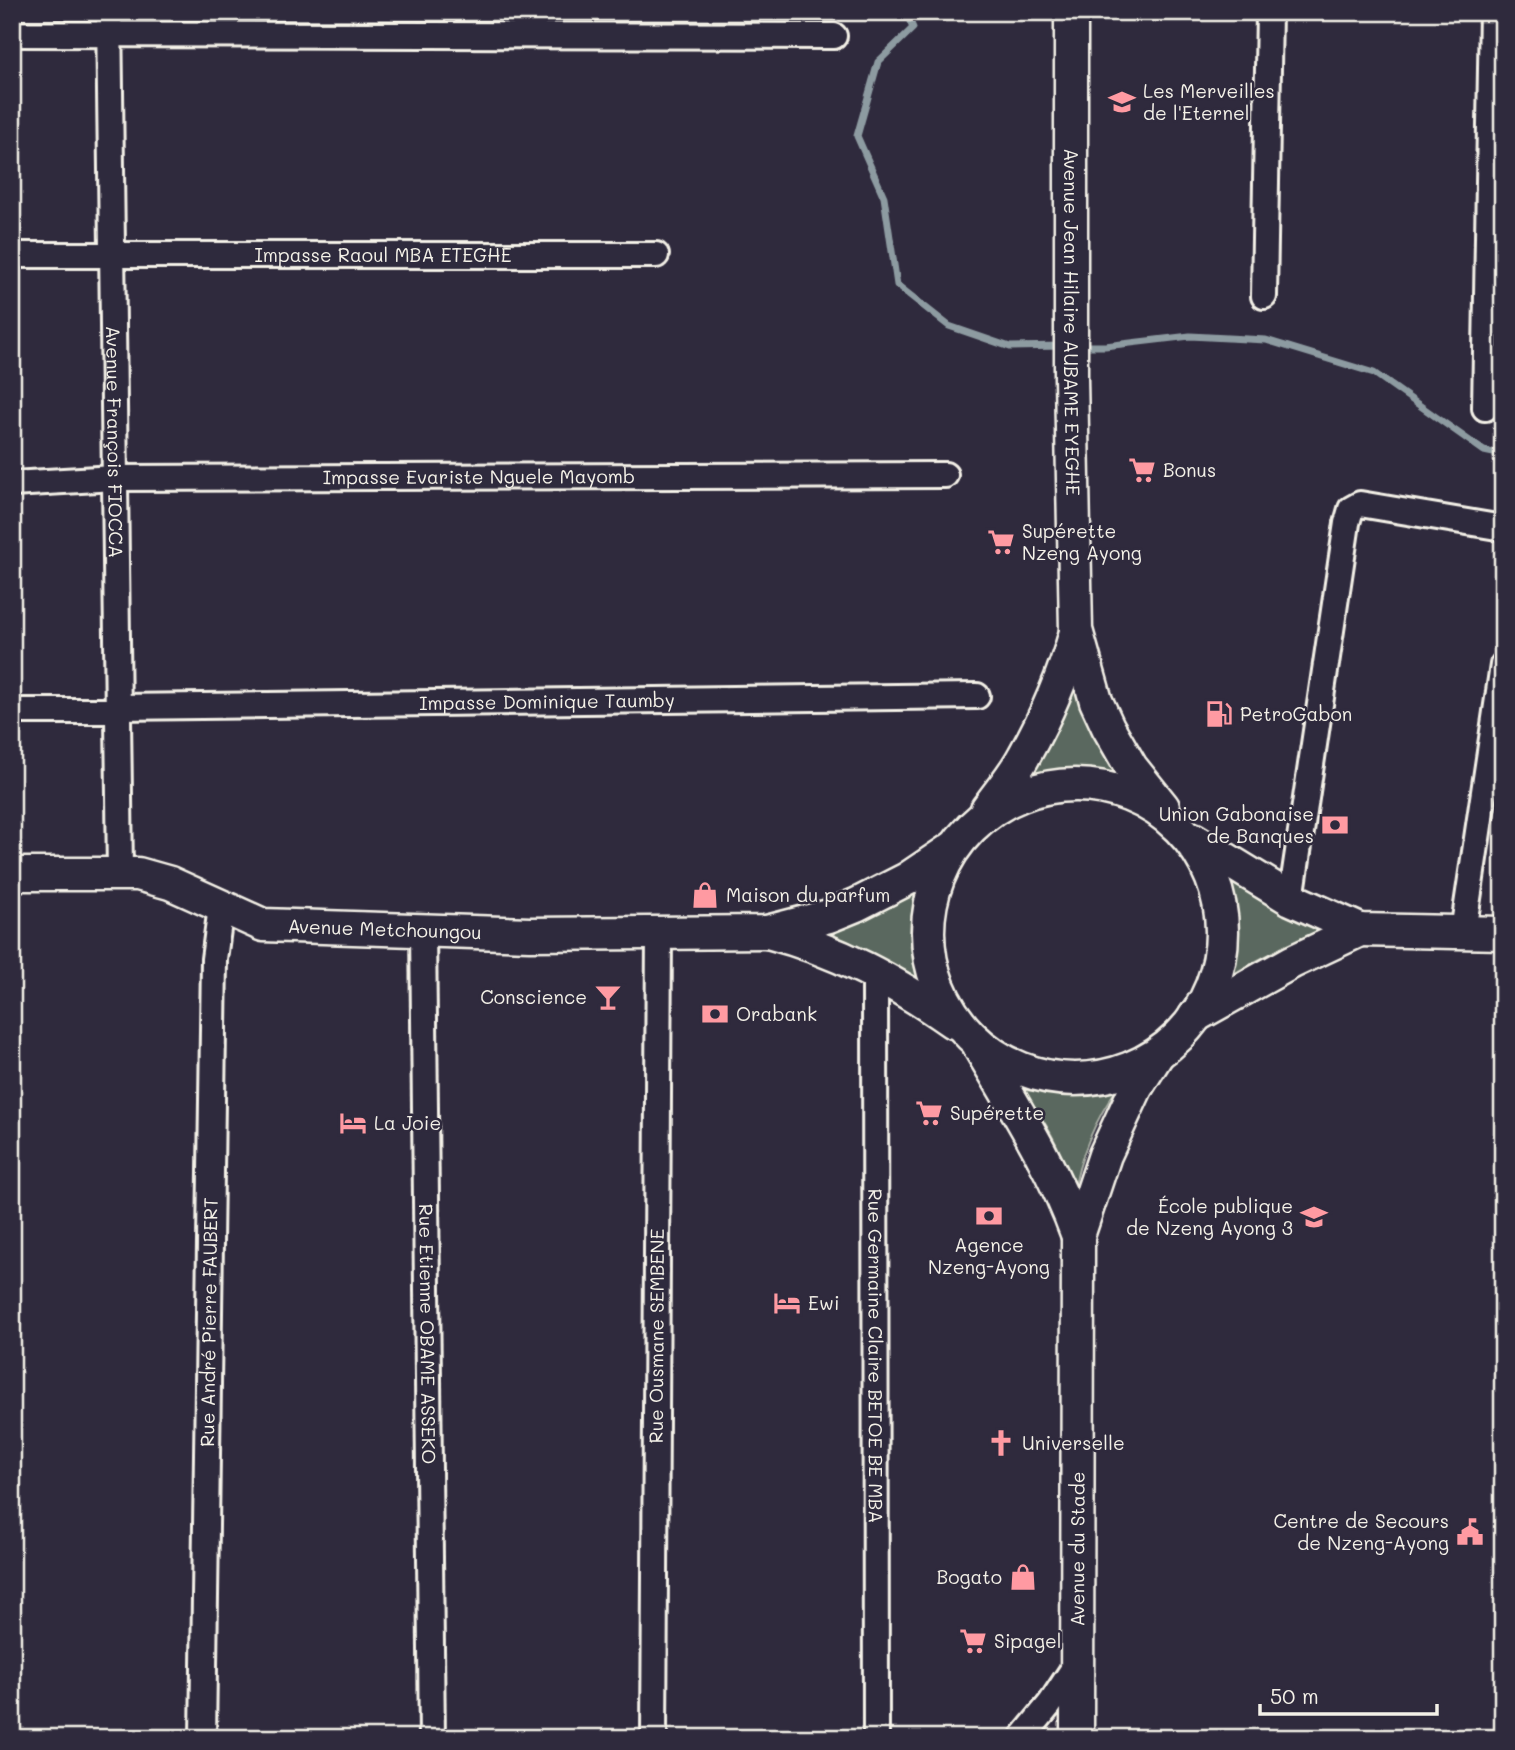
<svg xmlns="http://www.w3.org/2000/svg" width="1515" height="1750" font-family="Mali,sans-serif">
  <style>
    .green { fill: #5a685e; stroke: #a7aca3; stroke-width: 2 }
    .lines { fill: none; stroke-linecap: round; stroke-linejoin: round }
    .stream { stroke: #8d9ba1; stroke-width: 7 }
    .minor-casing { stroke: #f4f1e8; stroke-width: 30 }
    .major-casing { stroke: #f4f1e8; stroke-width: 37 }
    .minor { stroke: #2f2a3d; stroke-width: 24 }
    .major { stroke: #2f2a3d; stroke-width: 32 }
    .labels { text-anchor: middle; stroke-width: 5; stroke-linejoin: round; paint-order: stroke }
    .poi-label { font-size: 19px; fill: #f4f1e8; stroke: #2f2a3d; text-anchor: start }
    .street-label { font-size: 19px; fill: #f4f1e8; stroke: #2f2a3d }
  </style>
  <rect width="100%" height="100%" fill="#2f2a3d"/>
  <filter id="ink" filterUnits="userSpaceOnUse"><feTurbulence type="fractalNoise" baseFrequency=".0143" numOctaves="2"/><feDisplacementMap in="SourceGraphic" scale="14" xChannelSelector="R" yChannelSelector="G"/><feConvolveMatrix kernelMatrix="1 2 1 2 8 2 1 2 1" color-interpolation-filters="sRGB"/></filter>
  <g filter="url(#ink)">
    <g class="green">
      <path d="M 1071,676 L 1118,778 C 1091,771 1051,768 1025,778 Z"/>
      <path d="M 1236,881 L 1326,933 C 1289,943 1256,959 1224,980 C 1235,949 1229,922 1222,891 L 1228,883 Z"/>
      <path d="M 919,886 C 906,922 908,951 920,987 L 813,930 Z"/>
      <path d="M 1120,1084 C 1096,1118 1079,1156 1073,1197 C 1069,1186 1067,1175 1064,1164 C 1056,1138 1039,1113 1022,1090 L 1067,1093 Z"/>
    </g>
    <g class="lines">
      <g class="stream">
        <polyline points="906,12 913,28 878,62 857,136 884,197 897,285 949,326 1010,347 1063,346"/>
        <polyline points="1078,346 1105,346 1190,336 1266,340 1374,373 1484,451 1503,455"/>
      </g>
      <defs>
        <g id="minor">
          <path id="s1" d="M 109,12 L 120,873"/>
          <polyline points="12,34 834,36"/>
          <path id="s2" d="M 12,255 L 656,255"/>
          <polyline points="1264,296 1269,12"/>
          <polyline points="1485,408 1492,12"/>
          <path id="s3" d="M 12,484 L 115,478 L 945,475"/>
          <path id="s4" d="M 118,707 L 977,696"/>
          <polyline points="12,711 118,711"/>
          <polyline points="1291,899 1347,523 1351,509 1360,504 1503,528"/>
          <path id="s5" d="M 423,930 L 432,1738"/>
          <polyline points="1463,932 1503,665"/>
          <path id="s6" d="M 875,974 L 876,1738"/>
          <path id="s7" d="M 203,1738 L 214,959 L 221,907"/>
          <path id="s8" d="M 654,1738 L 659,934"/>
          <polyline points="1022,1738 1050,1704 1077,1663"/>
        </g>
        <g id="major">
          <path id="s9" d="M 1071,12 L 1071,378 L 1076,630 L 1096,701 L 1108,727 L 1131,767 L 1163,807"/>
          <circle cx="1075" cy="932" r="147"/>
          <path d="M 987,809 C 999,792 1014,775 1024,756 C 1046,717 1064,675 1076,632"/>
          <polyline points="1193,839 1291,899 1360,930 1503,933"/>
          <path id="s10" d="M 12,874 L 138,874 L 170,883 L 263,925 L 530,934 L 767,932 L 829,916 L 856,905 L 907,879 L 953,848"/>
          <path d="M 768,932 C 838,950 894,981 953,1022"/>
          <polyline points="1195,1016 1292,962 1360,930"/>
          <path d="M 980,1048 C 1016,1109 1054,1169 1078,1236"/>
          <path id="s11" d="M 1077,1738 L 1078,1236 L 1105,1155 L 1136,1088 L 1157,1055"/>
        </g>
      </defs>
      <use href="#minor" class="minor-casing"/>
      <use href="#major" class="major-casing"/>
      <use href="#minor" class="minor"/>
      <use href="#major" class="major"/>
    </g>
  </g>
  <defs>
    <symbol id="school-bare" viewBox="-9 -9 18 18"><path d="M0-5L7-2L0 1L-7-2ZM-4 1L0 2.5L4 1V4Q0 6-4 4Z" fill="#ff9aa2" stroke="#2f2a3d" stroke-width="2.5" paint-order="stroke"/></symbol>
    <symbol id="supermarket-bare" viewBox="-9 -9 18 18"><path d="M-6-5.5h2.5l.6 2H6L4.5 2H-2.5L-4.4-4H-6ZM-1.5 3.2a1.3 1.3 0 1 0 .1 0ZM3 3.2a1.3 1.3 0 1 0 .1 0Z" fill="#ff9aa2" stroke="#2f2a3d" stroke-width="2.5" paint-order="stroke"/></symbol>
    <symbol id="fuel-bare" viewBox="-9 -9 18 18"><path d="M-5.5-6h7V0h2V4h1.3V-2.5L3-4.5l.8-.8L6-3V5H2.5V1h-1V6h-7ZM-4.2-4.7v3.2H.2V-4.7Z" fill="#ff9aa2" stroke="#2f2a3d" stroke-width="2.5" paint-order="stroke"/></symbol>
    <symbol id="bank-bare" viewBox="-9 -9 18 18"><path d="M-6-4H6V4H-6ZM0-2.3a2.3 2.3 0 1 0 0 4.6a2.3 2.3 0 1 0 0-4.6Z" fill="#ff9aa2" stroke="#2f2a3d" stroke-width="2.5" paint-order="stroke"/></symbol>
    <symbol id="shop-bare" viewBox="-9 -9 18 18"><path d="M-5-2.5h2.3a2.7 3.5 0 0 1 5.4 0H5L5.5 6h-11ZM-1.5-2.5h3a1.5 2.3 0 0 0-3 0Z" fill="#ff9aa2" stroke="#2f2a3d" stroke-width="2.5" paint-order="stroke"/></symbol>
    <symbol id="bar-bare" viewBox="-9 -9 18 18"><path d="M-6-5H6L.8 .8V4.5H3.5V6h-7V4.5H-.8V.8Z" fill="#ff9aa2" stroke="#2f2a3d" stroke-width="2.5" paint-order="stroke"/></symbol>
    <symbol id="hotel-bare" viewBox="-9 -9 18 18"><path d="M-6-4.5h1.5V1H6V5H4.5V3h-9V5H-6ZM-4 0a1.8 1.8 0 1 1 3.6 0ZM.5 0V-2.5h3Q6-2.5 6 0Z" fill="#ff9aa2" stroke="#2f2a3d" stroke-width="2.5" paint-order="stroke"/></symbol>
    <symbol id="church-bare" viewBox="-9 -9 18 18"><path d="M-1.2-6h2.4v3.5h3.3v2.4h-3.3V6h-2.4V-.1h-3.3v-2.4h3.3Z" fill="#ff9aa2" stroke="#2f2a3d" stroke-width="2.5" paint-order="stroke"/></symbol>
    <symbol id="civic-bare" viewBox="-9 -9 18 18"><path d="M-.6-6.5H3V-4.5H.6V-3L4-1V1h2V6H-6V1h2V-1L-.6-3ZM-1.2 2.5V6h2.4V2.5Z" fill="#ff9aa2" stroke="#2f2a3d" stroke-width="2.5" paint-order="stroke"/></symbol>
  </defs>
  <g fill-rule="evenodd">
    <use href="#school-bare" x="1103" y="83" width="38" height="38"/>
    <use href="#supermarket-bare" x="1123" y="451" width="38" height="38"/>
    <use href="#supermarket-bare" x="982" y="523" width="38" height="38"/>
    <use href="#fuel-bare" x="1200" y="695" width="38" height="38"/>
    <use href="#bank-bare" x="1316" y="806" width="38" height="38"/>
    <use href="#shop-bare" x="686" y="876" width="38" height="38"/>
    <use href="#bar-bare" x="589" y="978" width="38" height="38"/>
    <use href="#bank-bare" x="696" y="995" width="38" height="38"/>
    <use href="#supermarket-bare" x="910" y="1094" width="38" height="38"/>
    <use href="#hotel-bare" x="334" y="1104" width="38" height="38"/>
    <use href="#bank-bare" x="970" y="1197" width="38" height="38"/>
    <use href="#school-bare" x="1295" y="1198" width="38" height="38"/>
    <use href="#hotel-bare" x="768" y="1284" width="38" height="38"/>
    <use href="#church-bare" x="982" y="1424" width="38" height="38"/>
    <use href="#civic-bare" x="1451" y="1513" width="38" height="38"/>
    <use href="#shop-bare" x="1004" y="1558" width="38" height="38"/>
    <use href="#supermarket-bare" x="954" y="1622" width="38" height="38"/>
  </g>
  <g class="labels">
    <g class="poi-label">
      <text x="1143" y="98">Les Merveilles<tspan x="1143" dy="22">de l'Eternel</tspan></text>
      <text x="1163" y="477">Bonus</text>
      <text x="1022" y="538">Supérette<tspan x="1022" dy="22">Nzeng Ayong</tspan></text>
      <text x="1240" y="721">PetroGabon</text>
      <text x="1314" y="821" text-anchor="end">Union Gabonaise<tspan x="1314" dy="22">de Banques</tspan></text>
      <text x="726" y="902">Maison du parfum</text>
      <text x="587" y="1004" text-anchor="end">Conscience</text>
      <text x="736" y="1021">Orabank</text>
      <text x="950" y="1120">Supérette</text>
      <text x="374" y="1130">La Joie</text>
      <text x="1293" y="1213" text-anchor="end">École publique<tspan x="1293" dy="22">de Nzeng Ayong 3</tspan></text>
      <text x="989" y="1252" text-anchor="middle">Agence<tspan x="989" dy="22">Nzeng-Ayong</tspan></text>
      <text x="808" y="1310">Ewi</text>
      <text x="1022" y="1450">Universelle</text>
      <text x="1449" y="1528" text-anchor="end">Centre de Secours<tspan x="1449" dy="22">de Nzeng-Ayong</tspan></text>
      <text x="1002" y="1584" text-anchor="end">Bogato</text>
      <text x="994" y="1648">Sipagel</text>
    </g>
    <g class="street-label">
      <text dy="7" stroke="none"><textPath href="#s2" startOffset="371">Impasse Raoul MBA ETEGHE</textPath></text>
      <text dy="7" stroke="none"><textPath href="#s9" startOffset="310">Avenue Jean Hilaire AUBAME EYEGHE</textPath></text>
      <text dy="7" stroke="none"><textPath href="#s1" startOffset="430">Avenue François FIOCCA</textPath></text>
      <text dy="7" stroke="none"><textPath href="#s3" startOffset="467">Impasse Evariste Nguele Mayomb</textPath></text>
      <text dy="7" stroke="none"><textPath href="#s4" startOffset="429">Impasse Dominique Taumby</textPath></text>
      <text dy="7" stroke="none"><textPath href="#s10" startOffset="383">Avenue Metchoungou</textPath></text>
      <text dy="7" stroke="none"><textPath href="#s7" startOffset="416">Rue André Pierre FAUBERT</textPath></text>
      <text dy="7" stroke="none"><textPath href="#s5" startOffset="404">Rue Etienne OBAME ASSEKO</textPath></text>
      <text dy="7" stroke="none"><textPath href="#s8" startOffset="402">Rue Ousmane SEMBENE</textPath></text>
      <text dy="7" stroke="none"><textPath href="#s6" startOffset="382">Rue Germaine Claire BETOE BE MBA</textPath></text>
      <text dy="7" stroke="none"><textPath href="#s11" startOffset="189">Avenue du Stade</textPath></text>
    </g>
  </g>
  <rect width="1515" height="1750" fill="none" stroke="#2f2a3d" stroke-width="42"/>
  <rect x="21" y="21" width="1473" height="1708" fill="none" stroke="#f4f1e8" stroke-width="2.5" filter="url(#ink)"/>
  <path d="M1260 1704v10h177v-10" fill="none" stroke="#f4f1e8" stroke-width="3.5"/>
  <text x="1270" y="1704" font-size="21" fill="#f4f1e8" stroke="#2f2a3d" stroke-width="5" paint-order="stroke">50 m</text>
</svg>
